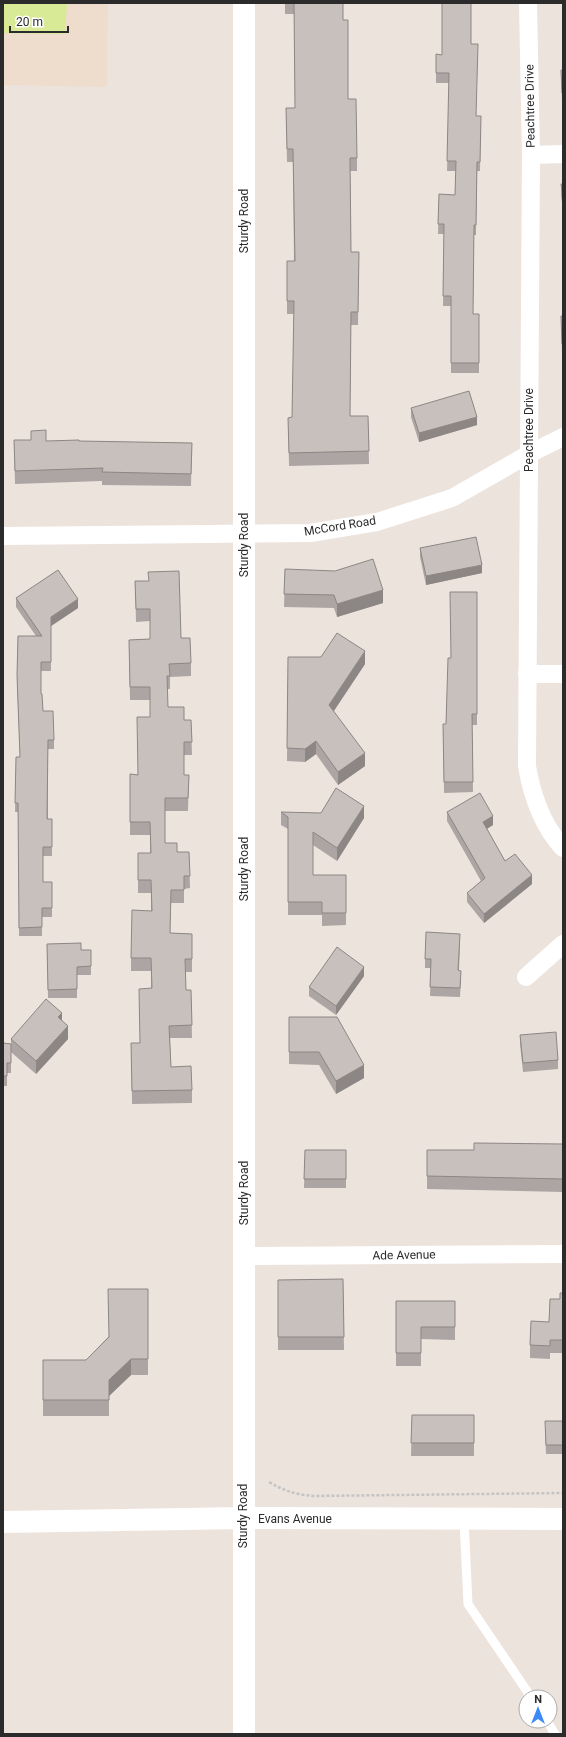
<svg xmlns="http://www.w3.org/2000/svg" width="566" height="1737" font-family="Roboto,sans-serif">
  <style>
    .education { fill: #eedccd }
    .pitch { fill: #d8ea96 }
    .lines { fill: none; stroke-linecap: round; stroke-linejoin: round }
    .path { stroke: #c4c4c4; stroke-width: 2.5; stroke-dasharray: 3 2; stroke-linecap: butt }
    .service { stroke: #fff; stroke-width: 9 }
    .minor { stroke: #fff; stroke-width: 18 }
    .tertiary { stroke: #fff; stroke-width: 22 }
    .wall { fill: #aca5a3 }
    .shaded-wall { fill: #8c8684 }
    .building { fill: #c8c0bd; stroke: #8c8684 }
    .labels { text-anchor: middle; stroke-width: 4; stroke-linejoin: round; paint-order: stroke }
    .street-label { font-size: 12px; fill: #2b2b2b; stroke: #fff }
  </style>
  <rect width="100%" height="100%" fill="#ede3dd"/>
  <polygon class="education" points="3,3 108,3 107,87 3,85"/>
  <polygon class="pitch" points="3,3 67,3 65,34 3,33"/>
  <g class="lines">
    <path class="path" d="M 269,1482 C 285,1491 294,1494 313,1496 L 563,1493"/>
    <g class="service">
      <polyline points="464,1520 468,1604 531,1697"/>
      <polyline points="547,1721 555,1734"/>
    </g>
    <g class="minor">
      <path d="M 528,3 L 531,155 L 527,766 C 532,796 542,825 563,848"/>
      <polyline points="531,155 563,154"/>
      <polyline points="3,536 310,533 377,522 452,498 529,454 563,437"/>
      <polyline points="527,674 563,674"/>
      <polyline points="526,977 563,944"/>
      <polyline points="244,1256 563,1254"/>
    </g>
    <g class="tertiary">
      <polyline points="244,3 244,1734"/>
      <polyline points="3,1522 243,1518 563,1519"/>
    </g>
  </g>
  <g class="wall">
    <polygon points="285,3 343,3 343,20 348,99 357,158 357,171 350,171 351,252 359,252 358,325 351,325 350,416 368,416 369,464 289,466 288,418 292,417 294,314 287,314 287,261 294,261 293,162 287,162 286,108 295,108 294,14 285,14"/>
    <polygon points="471,44 476,116 481,116 480,171 477,171 476,235 474,235 473,314 479,314 479,373 451,373 451,306 443,306 444,234 438,234 439,194 455,195 456,171 447,171 449,83 436,83 436,54 442,55"/>
    <polygon points="561,70 563,70 563,102 562,102"/>
    <polygon points="561,184 563,184 563,208 561,196"/>
    <polygon points="561,316 563,316 563,355 562,355"/>
    <polygon points="411,408 477,425 419,442 411,417"/>
    <polygon points="14,440 46,441 192,443 191,486 102,485 102,481 15,484"/>
    <polygon points="420,548 482,573 426,585 420,557"/>
    <polygon points="285,569 383,603 337,617 334,608 284,607"/>
    <polygon points="135,581 181,638 191,663 191,676 170,677 170,689 167,689 168,707 184,720 191,720 192,755 184,755 184,775 189,775 188,811 165,811 165,843 177,852 189,852 190,888 184,889 184,903 171,903 170,933 192,934 192,972 185,972 186,990 191,990 192,1038 170,1038 171,1067 192,1090 192,1103 132,1104 131,1043 140,1043 151,988 151,971 131,971 131,958 151,911 151,893 138,893 138,853 150,853 150,835 130,835 130,774 138,775 150,717 150,700 130,700 129,640 150,639 150,621 136,622"/>
    <polygon points="477,592 477,725 472,725 473,792 444,793 443,724 446,724 451,658"/>
    <polygon points="16,598 78,608 51,626 51,671 41,671 41,694 43,711 54,740 54,749 48,749 48,819 52,819 52,856 43,856 43,882 52,882 52,917 42,917 42,936 19,936 18,812 15,812 16,757 20,757 17,683 18,636 36,636 16,607"/>
    <polygon points="288,657 365,664 334,711 365,766 338,785 316,754 305,762 287,761"/>
    <polygon points="281,812 364,818 337,861 313,845 313,875 346,875 346,925 322,926 322,915 288,915 288,829 281,825"/>
    <polygon points="447,812 493,825 487,829 505,861 532,884 484,923 467,902 467,893 481,881 447,821"/>
    <polygon points="460,943 459,970 461,980 460,997 430,996 431,968 425,968 425,959"/>
    <polygon points="47,944 81,950 91,950 91,975 77,975 77,998 48,998"/>
    <polygon points="364,976 336,1015 309,996 309,987"/>
    <polygon points="289,1017 364,1078 336,1094 319,1065 289,1064"/>
    <polygon points="62,1021 68,1039 36,1074 11,1052 11,1073 7,1073 7,1086 3,1086 3,1043 11,1044 11,1039"/>
    <polygon points="520,1035 558,1060 558,1069 523,1072 520,1044"/>
    <polygon points="563,1144 563,1192 427,1189 427,1150 474,1150"/>
    <polygon points="305,1150 346,1150 346,1188 304,1188"/>
    <polygon points="343,1279 344,1350 278,1350 278,1280"/>
    <polygon points="148,1289 148,1375 131,1375 109,1396 109,1416 43,1416 43,1360 86,1360 108,1337"/>
    <polygon points="563,1293 563,1353 550,1353 550,1359 530,1358 530,1345 549,1322"/>
    <polygon points="396,1301 455,1301 455,1340 421,1339 421,1366 396,1366"/>
    <polygon points="412,1415 474,1415 474,1456 411,1456"/>
    <polygon points="563,1421 563,1454 546,1454 545,1430"/>
  </g>
  <g class="shaded-wall">
    <polygon points="477,417 477,425 419,442 419,433"/>
    <polygon points="482,565 482,573 426,585 426,576"/>
    <polygon points="383,590 383,603 337,617 337,604"/>
    <polygon points="78,599 78,608 51,626 51,671 51,617"/>
    <polygon points="365,651 365,664 329,718 329,705"/>
    <polygon points="316,741 316,754 305,762 305,749"/>
    <polygon points="365,753 365,766 338,785 338,772"/>
    <polygon points="364,806 364,818 337,861 337,848"/>
    <polygon points="493,816 493,825 483,831 483,822"/>
    <polygon points="532,875 532,884 484,923 484,914"/>
    <polygon points="364,967 364,976 336,1015 336,1006"/>
    <polygon points="62,1013 62,1026 58,1017"/>
    <polygon points="68,1026 68,1039 36,1074 36,1061"/>
    <polygon points="364,1065 364,1078 336,1094 336,1081"/>
    <polygon points="131,1359 131,1375 109,1396 109,1380"/>
  </g>
  <g class="building">
    <polygon points="294,3 343,3 343,20 348,20 348,99 356,99 357,158 350,158 351,252 359,252 358,312 351,312 350,416 368,416 369,451 289,453 288,418 292,417 294,301 287,301 287,261 295,261 293,149 287,149 286,108 295,108"/>
    <polygon points="442,3 471,3 471,44 478,44 476,116 481,116 480,162 477,162 476,225 474,225 473,314 479,314 479,363 451,363 451,296 443,296 444,224 438,224 439,194 455,195 456,161 447,161 449,73 436,73 436,54 442,55"/>
    <polygon points="561,70 563,70 563,93 562,93"/>
    <polygon points="561,184 563,184 563,197"/>
    <polygon points="561,316 563,316 563,344 562,344"/>
    <polygon points="469,391 477,417 419,433 411,408"/>
    <polygon points="46,430 46,441 79,440 79,441 192,443 191,474 102,472 103,468 15,471 14,440 31,440 31,431"/>
    <polygon points="476,537 482,565 426,576 420,548"/>
    <polygon points="373,559 383,590 337,604 334,595 284,594 285,569 335,571"/>
    <polygon points="58,570 78,599 51,617 51,662 41,662 41,694 42,694 43,711 53,711 54,740 48,740 47,819 52,819 52,847 43,847 43,882 52,882 52,908 42,908 42,927 19,928 18,803 15,803 16,757 20,757 17,675 18,636 42,636 16,598"/>
    <polygon points="179,571 181,638 190,638 191,663 169,664 170,676 167,676 168,707 184,707 184,720 191,720 192,742 184,742 184,775 189,775 188,798 165,798 165,843 177,843 177,852 189,852 190,876 184,876 184,890 171,890 170,933 192,934 192,959 185,959 186,990 191,990 192,1025 169,1026 171,1067 191,1066 192,1090 132,1091 131,1043 140,1043 139,989 152,988 151,958 131,958 132,910 152,911 151,880 138,880 138,853 151,853 150,822 130,822 130,774 138,775 137,717 150,717 150,687 130,687 129,640 150,639 150,609 136,609 135,581 149,581 148,572"/>
    <polygon points="450,592 477,592 477,714 472,714 473,782 444,782 443,724 446,724 448,658 451,658"/>
    <polygon points="337,633 365,651 329,705 365,753 338,772 316,741 305,749 287,748 288,657 321,657"/>
    <polygon points="336,788 364,806 337,848 313,832 313,875 346,875 346,913 322,913 322,902 288,902 288,817 281,812 321,813"/>
    <polygon points="480,793 493,816 483,822 505,861 515,854 532,875 484,914 467,893 485,878 447,812"/>
    <polygon points="426,932 460,934 458,970 461,971 460,988 430,987 431,959 425,959"/>
    <polygon points="81,943 81,950 91,950 91,966 77,967 77,989 48,990 47,944"/>
    <polygon points="337,947 364,967 336,1006 309,987"/>
    <polygon points="46,999 62,1013 58,1017 68,1026 36,1061 11,1039"/>
    <polygon points="289,1017 337,1017 364,1065 336,1081 319,1052 289,1052"/>
    <polygon points="556,1032 558,1060 523,1063 520,1035"/>
    <polygon points="3,1043 11,1044 11,1063 7,1063 7,1076 3,1076"/>
    <polygon points="474,1143 563,1144 563,1179 427,1176 427,1150 474,1150"/>
    <polygon points="305,1150 346,1150 346,1179 304,1179"/>
    <polygon points="343,1279 344,1337 278,1337 278,1280"/>
    <polygon points="108,1289 148,1289 148,1359 131,1359 109,1380 109,1400 43,1400 43,1360 86,1360 109,1337"/>
    <polygon points="560,1293 563,1293 563,1340 550,1340 550,1346 530,1345 531,1321 549,1322 550,1299 560,1299"/>
    <polygon points="396,1301 455,1301 455,1327 421,1327 421,1353 396,1353"/>
    <polygon points="412,1415 474,1415 474,1443 411,1443"/>
    <polygon points="545,1421 563,1421 563,1445 546,1445"/>
  </g>
  <g class="labels">
    <g class="street-label">
      <text transform="translate(530 106) rotate(-91)" y="4">Peachtree Drive</text>
      <text transform="translate(244 221) rotate(-90)" y="4">Sturdy Road</text>
      <text transform="translate(529 430) rotate(-90)" y="4">Peachtree Drive</text>
      <text transform="translate(340 526) rotate(-9)" y="4">McCord Road</text>
      <text transform="translate(244 545) rotate(-90)" y="4">Sturdy Road</text>
      <text transform="translate(244 869) rotate(-90)" y="4">Sturdy Road</text>
      <text transform="translate(244 1193) rotate(-90)" y="4">Sturdy Road</text>
      <text transform="translate(404 1255) rotate(-1)" y="4">Ade Avenue</text>
      <text transform="translate(243 1516) rotate(-90)" y="4">Sturdy Road</text>
      <text x="295" y="1523">Evans Avenue</text>
    </g>
  </g>
  <rect width="566" height="1737" fill="none" stroke="#2b2b2b" stroke-width="8"/>
  <g transform="translate(538 1709)"><circle r="19" fill="#ffffff" stroke="#aaaaaa"/>
  <path d="M0-3L7 15L0 10L-7 15Z" fill="#3e89f9"/>
  <text y="-6" font-size="11" font-weight="bold" text-anchor="middle" fill="#2b2b2b">N</text>
  </g>
  <path d="M10 26v6h58v-6" fill="none" stroke="#2b2b2b" stroke-width="2"/>
  <text x="16" y="26" font-size="12" fill="#2b2b2b" stroke="#ffffff" stroke-width="3" paint-order="stroke">20 m</text>
</svg>
